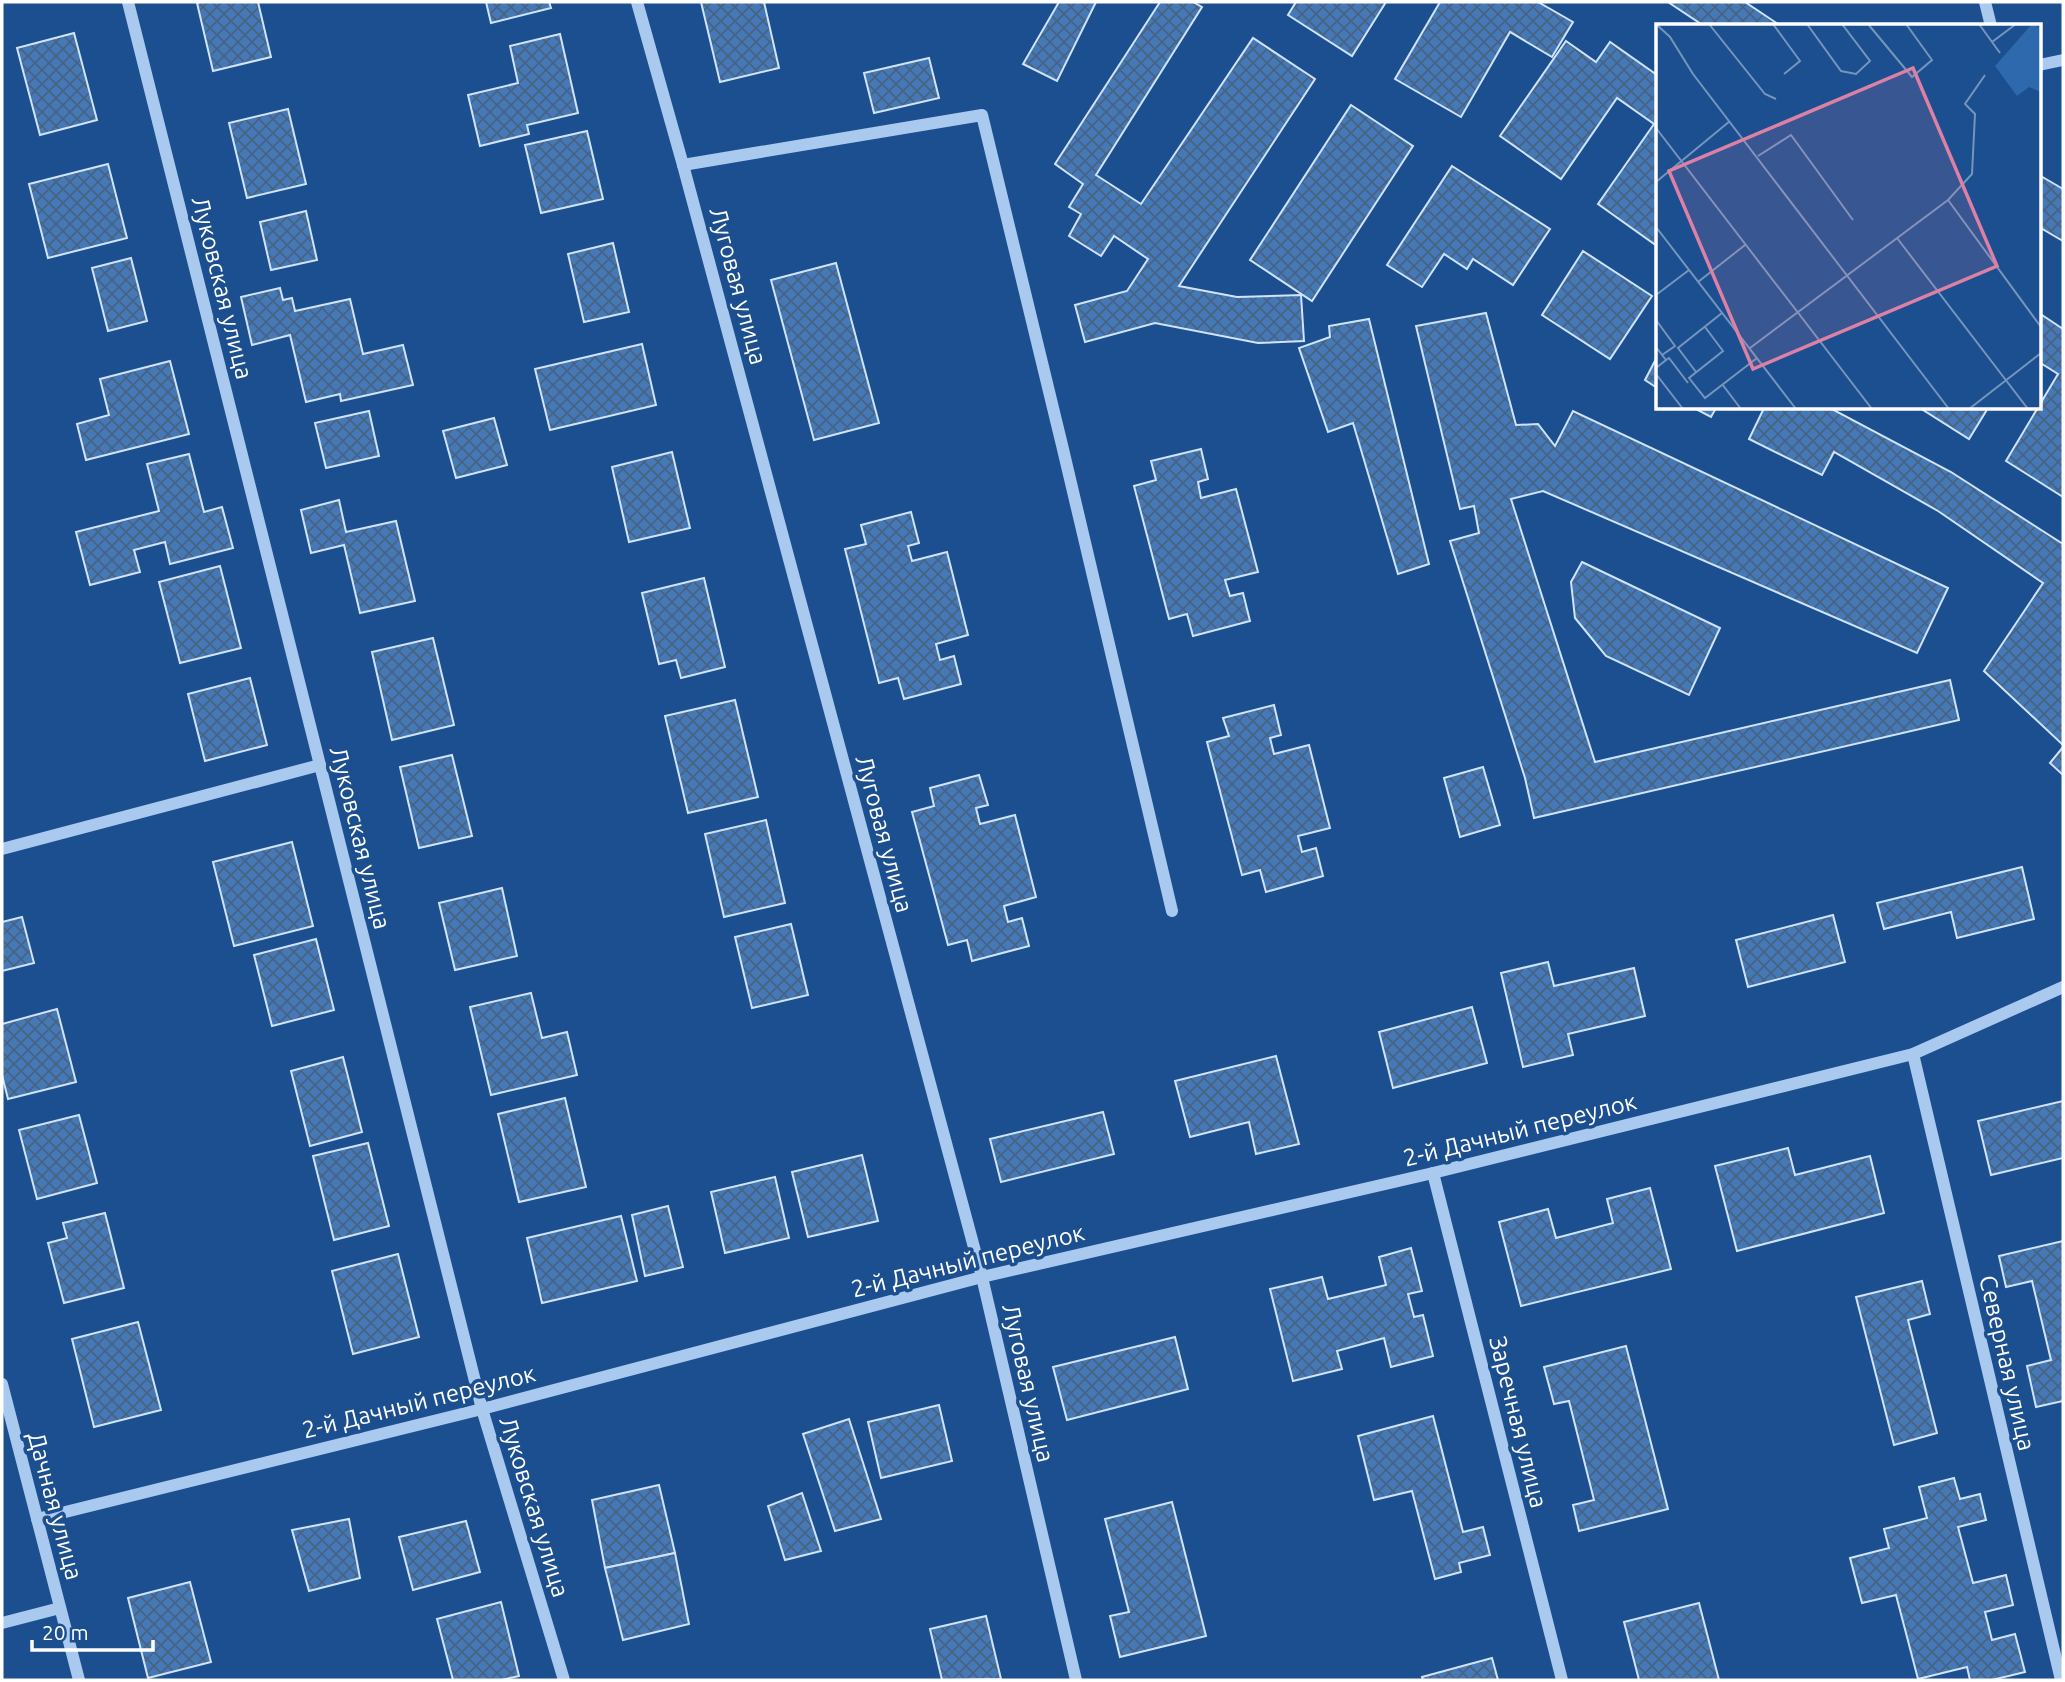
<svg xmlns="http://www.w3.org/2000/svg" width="2065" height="1682" font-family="Ubuntu,sans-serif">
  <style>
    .building { fill: url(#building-cross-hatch); stroke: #cfe3fa; stroke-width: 2 }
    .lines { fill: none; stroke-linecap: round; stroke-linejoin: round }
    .minor { stroke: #a9c9ee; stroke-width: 12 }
    .labels { text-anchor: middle; stroke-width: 7; stroke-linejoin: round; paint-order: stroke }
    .street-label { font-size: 24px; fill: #fff; stroke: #1b4f8f }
    .inset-road { fill: none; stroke: #7695bc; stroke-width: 2 }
    .view { fill: #dd80a5; fill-opacity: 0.15; stroke: #dd80a5; stroke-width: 3.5 }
    .inset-edge { fill: none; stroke: #fff; stroke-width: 3.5 }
  </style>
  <defs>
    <pattern id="building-cross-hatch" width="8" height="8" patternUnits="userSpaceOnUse" patternTransform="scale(1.75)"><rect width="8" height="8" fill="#4478b7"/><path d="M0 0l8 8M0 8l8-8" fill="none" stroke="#486282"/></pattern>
  </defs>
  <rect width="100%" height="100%" fill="#1b4f8f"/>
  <g class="building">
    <polygon points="201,2 258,2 271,57 213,71 197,3"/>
    <polygon points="486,2 549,2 551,8 491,23"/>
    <polygon points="701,2 764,2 779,68 720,82"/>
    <polygon points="1059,2 1096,2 1057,81 1023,64"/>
    <polygon points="1160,2 1193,2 1202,7 1096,175 1141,204 1253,38 1315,79 1179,286 1237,297 1301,295 1304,341 1258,343 1155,323 1085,342 1075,305 1127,291 1148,259 1114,236 1101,256 1069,236 1081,214 1069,207 1083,184 1055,164"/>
    <polygon points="1296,2 1386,2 1352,56 1288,15"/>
    <polygon points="1440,2 1538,2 1573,22 1552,57 1510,32 1461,117 1395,79"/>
    <polygon points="1668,2 1745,2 1781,26 1704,26"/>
    <polygon points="74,33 97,120 40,135 17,48"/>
    <polygon points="560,34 578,113 527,125 529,134 480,146 468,95 518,83 510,46"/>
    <polygon points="1566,41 1596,62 1610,42 1657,75 1657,246 1598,204 1654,124 1617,98 1561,179 1500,136"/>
    <polygon points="929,58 939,98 874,113 864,73"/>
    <polygon points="1351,105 1413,146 1312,301 1250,260"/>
    <polygon points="288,109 306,184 247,198 229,123"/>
    <polygon points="587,131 603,199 541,213 525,145"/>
    <polygon points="108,164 127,238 48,258 29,184"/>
    <polygon points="1452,166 1550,229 1513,285 1473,259 1467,269 1444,254 1422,287 1387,265"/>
    <polygon points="2039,175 2063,189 2063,241 2039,227"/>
    <polygon points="306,211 317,260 271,270 260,222"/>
    <polygon points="613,243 629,312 584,322 568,254"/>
    <polygon points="1583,251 1652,296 1610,359 1542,315"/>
    <polygon points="131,258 147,321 108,331 92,268"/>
    <polygon points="836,263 879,423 814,440 771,280"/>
    <polygon points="280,288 283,300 292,298 295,311 350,299 363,354 403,345 413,385 341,401 340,394 306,402 290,335 252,345 241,297"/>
    <polygon points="1486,313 1516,425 1538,424 1555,446 1573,411 1948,588 1917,653 1543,491 1511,499 1595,762 1950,680 1959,720 1534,818 1525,778 1450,541 1479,533 1474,506 1460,509 1416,326"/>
    <polygon points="2039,313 2063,329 2063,497 2006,461 2058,374 2039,362"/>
    <polygon points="1369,319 1429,564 1398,574 1353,423 1328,432 1299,348 1330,337 1329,326"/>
    <polygon points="642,344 656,405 550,430 535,369"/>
    <polygon points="1657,357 1657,388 1645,380"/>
    <polygon points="170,361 189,434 86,460 77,424 109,415 100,379"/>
    <polygon points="1694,408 1716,408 1711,417"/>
    <polygon points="1764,408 1830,408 1951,472 2063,544 2063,745 1984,671 2043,583 1938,511 1834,452 1822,475 1749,439"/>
    <polygon points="1920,408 1988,408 1969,439"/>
    <polygon points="369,411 379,456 326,468 315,423"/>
    <polygon points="494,418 507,465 456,478 443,431"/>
    <polygon points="1201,449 1208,479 1198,482 1201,498 1236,489 1258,572 1225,580 1230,596 1243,593 1250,621 1193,636 1187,614 1169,619 1134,486 1156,480 1151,461"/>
    <polygon points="672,452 690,528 629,542 612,467"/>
    <polygon points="189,454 204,512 222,507 233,548 170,564 165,542 134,550 140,572 90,585 76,532 159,511 147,464"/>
    <polygon points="339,500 346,532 396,521 415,601 360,613 344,545 311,553 301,510"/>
    <polygon points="911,512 919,543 908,546 912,561 947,552 968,635 936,644 940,660 954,656 961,684 904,699 898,678 879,683 845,549 866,544 861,525"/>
    <polygon points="1582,562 1720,628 1689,695 1606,656 1575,618 1571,582"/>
    <polygon points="220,566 241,648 180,663 159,582"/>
    <polygon points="704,578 725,667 681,678 676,660 659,664 642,593"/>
    <polygon points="433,638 454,725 392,740 372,652"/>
    <polygon points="250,678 267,745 205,761 188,694"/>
    <polygon points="735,700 758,797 688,813 665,716"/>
    <polygon points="1274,705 1281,735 1270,738 1274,754 1309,745 1330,828 1298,836 1302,852 1316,848 1323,876 1266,892 1260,870 1242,875 1207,742 1229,736 1223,718"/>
    <polygon points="2063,747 2063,775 2050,763"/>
    <polygon points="452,755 472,836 419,848 400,767"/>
    <polygon points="1483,767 1500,825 1460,837 1444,778"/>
    <polygon points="979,775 988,805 976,808 980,824 1015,815 1036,897 1004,906 1008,922 1022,918 1029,946 972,961 967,940 948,945 912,812 934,806 930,788"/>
    <polygon points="766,820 785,903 724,917 705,834"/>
    <polygon points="292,842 313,926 234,946 213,862"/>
    <polygon points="2022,867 2034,919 1957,938 1951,912 1884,929 1877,903"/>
    <polygon points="502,888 517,956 455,970 439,903"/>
    <polygon points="1833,915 1845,962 1748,987 1736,940"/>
    <polygon points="22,917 34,963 2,971 2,922"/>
    <polygon points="791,924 808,995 752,1008 735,937"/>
    <polygon points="316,939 334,1010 272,1026 254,955"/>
    <polygon points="1548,962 1554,986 1634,968 1645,1016 1568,1034 1573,1055 1523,1067 1501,973"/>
    <polygon points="531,993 542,1038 567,1032 577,1075 491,1095 470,1007"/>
    <polygon points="1472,1007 1487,1063 1393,1088 1379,1032"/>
    <polygon points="57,1009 76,1082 8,1099 2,1075 2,1024"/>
    <polygon points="1276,1056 1299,1144 1256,1154 1249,1122 1190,1137 1175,1081"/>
    <polygon points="343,1057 362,1132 310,1146 291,1071"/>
    <polygon points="565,1098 586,1187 519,1202 498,1114"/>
    <polygon points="2063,1101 2063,1158 1991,1175 1978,1121"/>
    <polygon points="1103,1112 1114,1154 1001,1182 990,1139"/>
    <polygon points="79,1115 97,1183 37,1199 19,1130"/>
    <polygon points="368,1143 389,1226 334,1240 313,1156"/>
    <polygon points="1788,1148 1795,1175 1870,1156 1884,1213 1737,1251 1715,1166"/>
    <polygon points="862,1155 878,1221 808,1237 792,1172"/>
    <polygon points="775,1177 789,1238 725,1253 711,1192"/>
    <polygon points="1650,1188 1671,1269 1521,1306 1499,1222 1548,1209 1556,1238 1613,1223 1607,1199"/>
    <polygon points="668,1206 683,1267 645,1276 632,1215"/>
    <polygon points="105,1213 124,1288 64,1303 48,1243 67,1238 63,1223"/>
    <polygon points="621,1216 637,1281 542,1303 527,1238"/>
    <polygon points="2063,1241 2063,1401 2036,1407 2027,1366 2051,1360 2032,1281 2006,1287 1999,1256"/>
    <polygon points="1411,1248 1422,1291 1408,1294 1414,1317 1423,1315 1433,1356 1391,1367 1384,1338 1337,1351 1342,1369 1293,1381 1270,1289 1322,1277 1328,1299 1386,1285 1379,1257"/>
    <polygon points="398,1254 419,1337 353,1354 332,1271"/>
    <polygon points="1922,1281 1930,1314 1908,1320 1937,1433 1894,1445 1856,1297"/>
    <polygon points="138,1322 161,1410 94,1427 72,1339"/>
    <polygon points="1175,1337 1188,1389 1067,1420 1053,1367"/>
    <polygon points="1626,1346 1668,1509 1579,1531 1573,1505 1594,1500 1569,1401 1554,1404 1544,1367"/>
    <polygon points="939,1405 952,1461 881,1478 868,1422"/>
    <polygon points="1433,1416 1463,1532 1483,1527 1490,1555 1459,1563 1461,1572 1435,1579 1412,1491 1374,1500 1358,1436"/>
    <polygon points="849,1419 881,1519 835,1531 803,1434"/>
    <polygon points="1954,1478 1960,1499 1980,1494 1986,1520 1958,1527 1973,1583 2006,1575 2013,1605 1985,1612 1992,1640 2015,1634 2025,1672 1992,1680 1970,1680 1967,1667 1918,1679 1896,1595 1862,1603 1850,1558 1889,1548 1884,1529 1927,1518 1919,1487"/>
    <polygon points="659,1485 675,1553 605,1568 592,1500"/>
    <polygon points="802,1493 821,1551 785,1560 768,1506"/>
    <polygon points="1172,1502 1206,1636 1120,1657 1110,1616 1129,1612 1105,1519"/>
    <polygon points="349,1519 360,1578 309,1591 292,1530"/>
    <polygon points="466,1521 480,1572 413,1590 399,1537"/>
    <polygon points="675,1553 689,1624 623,1640 605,1568"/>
    <polygon points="190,1582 211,1662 148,1678 128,1598"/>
    <polygon points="501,1602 519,1676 501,1680 453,1680 437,1619"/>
    <polygon points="1699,1603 1719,1680 1639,1680 1624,1622"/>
    <polygon points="986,1616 1001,1679 942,1680 930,1629"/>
    <polygon points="1492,1658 1498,1680 1423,1680 1422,1677"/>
  </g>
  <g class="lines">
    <g class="minor">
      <polyline points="128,2 482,1409 564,1680"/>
      <polyline points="637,2 683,165 982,1277 1076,1680"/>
      <polyline points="1985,2 1991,26"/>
      <polyline points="2039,65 2063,60"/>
      <polyline points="683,165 982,115 1062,445 1172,911"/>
      <polyline points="2,849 320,765"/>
      <polyline points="1913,1054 2061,1680"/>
      <polyline points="1433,1173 1562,1680"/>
      <polyline points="2,1384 79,1680"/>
      <polyline points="37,1519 482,1409 982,1277 1433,1173 1913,1054 2063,987"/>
      <polyline points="2,1623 60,1608"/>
    </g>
  </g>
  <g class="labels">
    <g class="street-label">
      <text transform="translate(738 286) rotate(75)" y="8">Луговая улица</text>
      <text transform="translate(222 288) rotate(76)" y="8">Луковская улица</text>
      <text transform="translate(884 834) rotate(75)" y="8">Луговая улица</text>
      <text transform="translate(360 838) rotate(76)" y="8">Луковская улица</text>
      <text transform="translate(1520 1130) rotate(-14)" y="8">2-й Дачный переулок</text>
      <text transform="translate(968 1261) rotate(-14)" y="8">2-й Дачный переулок</text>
      <text transform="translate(2007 1363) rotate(77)" y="8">Северная улица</text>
      <text transform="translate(1028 1383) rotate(77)" y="8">Луговая улица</text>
      <text transform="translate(419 1402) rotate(-14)" y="8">2-й Дачный переулок</text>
      <text transform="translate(1518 1422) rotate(76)" y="8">Заречная улица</text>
      <text transform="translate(55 1506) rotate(75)" y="8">Дачная улица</text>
      <text transform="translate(534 1507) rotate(73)" y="8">Луковская улица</text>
    </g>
  </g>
  <g transform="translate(1656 24)">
    <rect width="385" height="385" fill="#1b4f8f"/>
    <path d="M 376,0 L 385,4 L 385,68 L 373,63 L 361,72 L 339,42 Z" fill="#2e69ad"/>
    <path class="inset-road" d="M 0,0 L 14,13 L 37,50 L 293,385M 53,0 L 109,70 L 120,75M 117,0 L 144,37 L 128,50M 151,0 L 185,47 L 200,50 L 214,37 L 186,0M 212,0 L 256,53 L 276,36 L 250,0M 323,0 L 344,29M 336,18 L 360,0M 0,104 L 216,385M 102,132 L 135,111 L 197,196M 0,158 L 74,97M 292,176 L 385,303M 0,203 L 140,385M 241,214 L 372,385M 42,258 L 89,221M 0,271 L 33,246M 0,296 L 19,322 L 6,331M 49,303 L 67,327 L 33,354 L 49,374 L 101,334M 0,323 L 10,336 L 0,344M 94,324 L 292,176 L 316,150 L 319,90 L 309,80 L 329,51M 10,336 L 13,334 L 32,359M 40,348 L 22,324 L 66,289M 0,350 L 27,385M 66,360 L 85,385M 313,385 L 385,329"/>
    <path class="view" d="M 257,44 L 341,242 L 97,345 L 13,147 Z"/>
    <rect width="385" height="385" class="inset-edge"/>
  </g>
  <rect width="2065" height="1682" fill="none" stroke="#ffffff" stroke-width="7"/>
  <path d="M32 1640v10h121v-10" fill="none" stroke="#ffffff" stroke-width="3.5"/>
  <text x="42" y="1640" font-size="21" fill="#ffffff" stroke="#1b4f8f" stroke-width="5" paint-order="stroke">20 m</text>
</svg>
